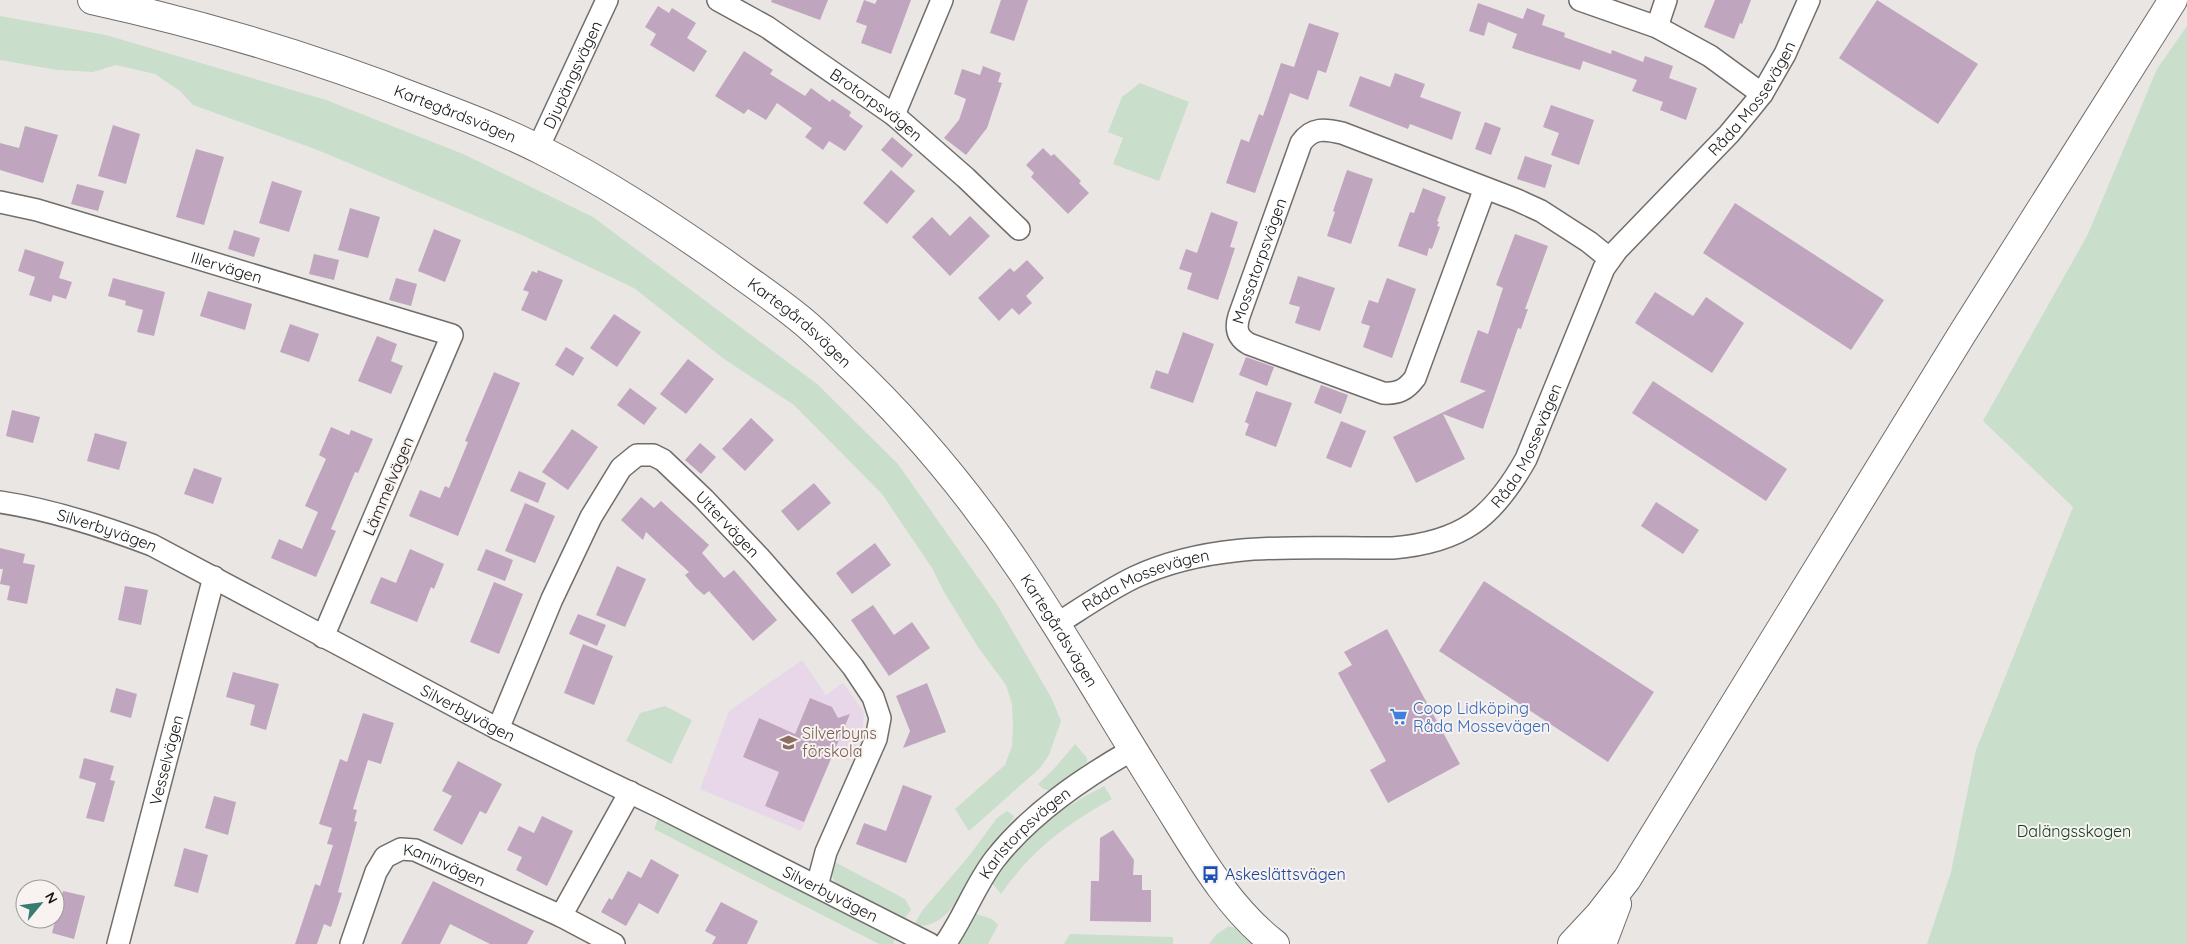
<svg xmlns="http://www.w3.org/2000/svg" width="2187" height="944" font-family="Quicksand,sans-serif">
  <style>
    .education { fill: #e8d7e8 }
    .green { fill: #cadecc }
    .building { fill: #c0a5bf }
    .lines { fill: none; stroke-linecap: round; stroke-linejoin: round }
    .street-casing { stroke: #716d6a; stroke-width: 24 }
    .secondary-casing { stroke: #716d6a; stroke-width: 30 }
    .street { stroke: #fff; stroke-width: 21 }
    .secondary { stroke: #fff; stroke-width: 28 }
    .labels { text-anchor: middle; stroke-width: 4; stroke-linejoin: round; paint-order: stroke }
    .street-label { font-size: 16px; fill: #181716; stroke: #f8f3f0 }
    .shop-label { font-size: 16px; fill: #366cbe; stroke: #f8f3f0; text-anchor: start }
    .education-label { font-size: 16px; fill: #785e54; stroke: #f8f3f0; text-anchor: start }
    .park-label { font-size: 16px; fill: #14411e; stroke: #f8f3f0 }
    .transit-label { font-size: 16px; fill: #164399; stroke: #f8f3f0; text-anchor: start }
  </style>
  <rect width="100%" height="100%" fill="#eae6e3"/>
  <polygon class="education" points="802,660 826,695 843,683 864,712 863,729 850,761 833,755 801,831 700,789 729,711"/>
  <g class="green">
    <polygon points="0,16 106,35 326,100 463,154 593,217 817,384 898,464 998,606 1052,699 1061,721 1049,755 1040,768 969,831 955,809 1005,765 1012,746 1013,728 1012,704 1006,685 978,647 944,592 932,568 882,494 794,405 724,359 634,288 524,236 315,149 193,105 180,91 155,74 116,65 93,72 57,70 0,60"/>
    <polygon points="2187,26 2187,944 1927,944 1951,872 1976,750 2073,507 1983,421 2088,234 2157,69"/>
    <polygon points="1140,83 1189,102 1159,181 1113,164 1123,138 1108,132 1122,97"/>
    <polygon points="665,706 692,720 671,764 626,741 640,713"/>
    <polygon points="1075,744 1087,758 1087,762 1050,791 1042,788 1038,784 1053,770"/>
    <path d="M 1104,786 L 1112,799 C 1065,825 1032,850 1001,894 L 992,883 C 996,872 1004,863 1012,855 C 1042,821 1065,807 1104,786 Z"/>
    <path d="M 1007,811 L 1014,816 L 1013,819 C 1003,831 992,842 983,855 C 967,879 953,927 918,926 L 915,923 L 922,911 L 969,856 L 997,818 Z"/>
    <polygon points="658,819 894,938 894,944 879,944 654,829"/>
    <polygon points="833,861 905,899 911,910 903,920 838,887 831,874"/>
    <polygon points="973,913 992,919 998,925 988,944 957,944"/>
    <polygon points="1229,926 1239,929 1255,944 1209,944 1217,934"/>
    <polygon points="1070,934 1173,937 1173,944 1064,944"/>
  </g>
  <g class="building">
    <polygon points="772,0 828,0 820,20 771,2"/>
    <polygon points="864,0 875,4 877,0 911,0 891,54 861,43 867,26 856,22"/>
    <polygon points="1001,0 1028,0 1014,41 990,33"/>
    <polygon points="1715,0 1751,0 1742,24 1740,23 1734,39 1704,27"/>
    <polygon points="1877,0 1978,64 1938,124 1839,58"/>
    <polygon points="1478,3 1523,19 1527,8 1545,15 1542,25 1565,33 1564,37 1611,54 1612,50 1643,62 1645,56 1673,66 1669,78 1697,88 1686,120 1660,110 1663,102 1632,91 1637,80 1583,61 1580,70 1512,48 1517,34 1488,22 1484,36 1469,31"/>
    <polygon points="658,6 669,13 672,8 696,23 687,38 707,51 694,72 650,45 656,34 645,27"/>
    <polygon points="1309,23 1339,33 1326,73 1318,70 1308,100 1290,93 1255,193 1226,183 1241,139 1249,142 1259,114 1263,116 1281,63 1294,67"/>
    <polygon points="744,51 773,70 770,74 805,96 811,88 830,102 832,99 851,112 849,116 863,126 845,151 829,141 823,150 805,137 812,128 777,103 766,120 748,109 744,114 715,96"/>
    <polygon points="983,66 1001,73 998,82 1002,83 987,128 966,155 944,138 959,120 966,99 954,94 962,69 980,75"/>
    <polygon points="1395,73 1425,84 1420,97 1461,112 1452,140 1410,124 1408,129 1349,106 1360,76 1390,87"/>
    <polygon points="1551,105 1594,120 1579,165 1551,155 1559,133 1543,127"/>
    <polygon points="1485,122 1501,128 1491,155 1475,149"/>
    <polygon points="113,125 140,134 126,184 98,176"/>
    <polygon points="25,126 58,135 43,183 0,170 0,143 19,148"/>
    <polygon points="892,137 913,155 902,168 881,150"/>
    <polygon points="1043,148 1051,156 1054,154 1081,181 1079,183 1089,193 1068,214 1031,177 1034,173 1026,165"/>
    <polygon points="196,149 224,157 204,225 176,217"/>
    <polygon points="1525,156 1552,165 1545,188 1517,179"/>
    <polygon points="891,170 915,191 887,224 863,203"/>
    <polygon points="1347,170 1373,179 1351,244 1327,236 1335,212 1333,211"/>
    <polygon points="272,181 302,191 289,232 259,223"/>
    <polygon points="77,184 104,191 98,211 71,204"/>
    <polygon points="1423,188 1446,197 1437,221 1439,222 1437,226 1440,227 1432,249 1429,248 1427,256 1398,246 1410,212 1414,213"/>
    <polygon points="1735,203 1884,300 1851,350 1703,253"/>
    <polygon points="350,208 380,217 368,258 338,250"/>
    <polygon points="1211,212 1238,222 1230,247 1235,248 1218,300 1187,289 1192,273 1179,269 1186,249 1197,253"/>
    <polygon points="970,216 990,236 950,276 912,237 932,217 950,236"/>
    <polygon points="434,229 461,240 445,282 418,271"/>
    <polygon points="234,230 260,238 254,257 228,249"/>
    <polygon points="1515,234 1548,246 1525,309 1528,309 1521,329 1518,328 1483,429 1443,414 1465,459 1416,483 1393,437 1486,391 1460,382 1478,330 1488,334 1503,288 1496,285"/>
    <polygon points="25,249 64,262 59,278 72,282 66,299 53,295 51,302 29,295 35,277 18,271"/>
    <polygon points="314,254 339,260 334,280 309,274"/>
    <polygon points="1027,260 1044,278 1026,296 1032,303 1019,315 1012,308 999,321 978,298 1010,268 1014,272"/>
    <polygon points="538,270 563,280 546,321 521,310 529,292 523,290 532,271 537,273"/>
    <polygon points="1298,276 1335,288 1320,331 1295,323 1300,307 1289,304"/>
    <polygon points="113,278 165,292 154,336 137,332 143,310 125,305 126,301 108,296"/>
    <polygon points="396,278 417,284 411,306 389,300"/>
    <polygon points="1387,278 1416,289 1392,358 1363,347 1370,326 1361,323 1369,300 1378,303"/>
    <polygon points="208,291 252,304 245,330 200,316"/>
    <polygon points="1655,292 1693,316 1706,297 1744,323 1712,373 1635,323"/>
    <polygon points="614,314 641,332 617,367 590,348"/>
    <polygon points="290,324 319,334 309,362 280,352"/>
    <polygon points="1183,332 1214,344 1193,403 1150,388 1156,370 1168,374"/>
    <polygon points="377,336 397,344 391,361 403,366 391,394 358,381"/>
    <polygon points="566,347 584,358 573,376 555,365"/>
    <polygon points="1246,357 1274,367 1267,386 1239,375"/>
    <polygon points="688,359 714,379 686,414 660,394"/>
    <polygon points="494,372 520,383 458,536 409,516 420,490 440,498 445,486 449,488 468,442 465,441"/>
    <polygon points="1653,381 1787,469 1766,501 1632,413"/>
    <polygon points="1321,385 1348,395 1341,414 1314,403"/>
    <polygon points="630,388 657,408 644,425 617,405"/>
    <polygon points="1256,391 1292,403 1276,447 1245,435 1249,424 1245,422"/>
    <polygon points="12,410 40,417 33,443 6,436"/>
    <polygon points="751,418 774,440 745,471 722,449"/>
    <polygon points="1341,421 1366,431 1351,468 1326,458"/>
    <polygon points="331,427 349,435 351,430 373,439 358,473 355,472 331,529 336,531 316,577 271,558 279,539 302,549 318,512 305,506 326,459 319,455"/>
    <polygon points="572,429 598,447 568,490 542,472"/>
    <polygon points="95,433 127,442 119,470 87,461"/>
    <polygon points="700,443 716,457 701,474 685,460"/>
    <polygon points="194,468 222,478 213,504 184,494"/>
    <polygon points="519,471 546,483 538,503 510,491"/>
    <polygon points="814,483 831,503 798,531 781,511"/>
    <polygon points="641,497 654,508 661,501 709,545 702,553 724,578 734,570 777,620 753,641 709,591 704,595 695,587 685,575 689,572 646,532 643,540 621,520"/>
    <polygon points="1656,502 1699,530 1683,554 1641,526"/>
    <polygon points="525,503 555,516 535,563 505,551"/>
    <polygon points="875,543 891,565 852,594 836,573"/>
    <polygon points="0,548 25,554 23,563 35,565 27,604 7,600 10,586 0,584 3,569 0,569"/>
    <polygon points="410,549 444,564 434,589 431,587 417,622 370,603 381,577 396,583"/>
    <polygon points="486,549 513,560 505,581 477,570"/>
    <polygon points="617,566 646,579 625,627 596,615"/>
    <polygon points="1484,581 1654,692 1608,762 1439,651"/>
    <polygon points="494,582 523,594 499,654 470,642"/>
    <polygon points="125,586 148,590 141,625 118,620"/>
    <polygon points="873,605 894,635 912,622 930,648 889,676 851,620"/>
    <polygon points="578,614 606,625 597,646 569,634"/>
    <polygon points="1387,629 1460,764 1388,803 1370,770 1386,761 1338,673 1352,665 1344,652"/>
    <polygon points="583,644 613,656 594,705 564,693"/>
    <polygon points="233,672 279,684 266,730 250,725 255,705 226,697"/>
    <polygon points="927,683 946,732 903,748 910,731 896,696"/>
    <polygon points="116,688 137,694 131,718 110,712"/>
    <polygon points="810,698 832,707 838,718 850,714 804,822 765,806 779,772 743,757 759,718 795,734"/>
    <polygon points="363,713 394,723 381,764 368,760 353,809 357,810 354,821 357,822 338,892 342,893 331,927 324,924 317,944 295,944 315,884 320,886 333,845 327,844 332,828 319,824 340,759 347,762"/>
    <polygon points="84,758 114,766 110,780 115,781 104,822 86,818 96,783 79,778"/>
    <polygon points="458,761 502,784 486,814 480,811 462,845 433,830 452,796 442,791"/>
    <polygon points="903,785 932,796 906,863 856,844 864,823 886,831"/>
    <polygon points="214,796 236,802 228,835 205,828"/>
    <polygon points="542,816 573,831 547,886 516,870 522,857 507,850 519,826 534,833"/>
    <polygon points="1113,830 1134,860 1133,875 1142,875 1142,890 1151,890 1151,922 1090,921 1091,881 1099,881 1100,838"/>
    <polygon points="184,848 208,855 198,893 174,886"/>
    <polygon points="651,859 679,875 658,914 639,903 626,926 601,912 609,898 612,900 628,871 641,878"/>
    <polygon points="433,881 534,931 527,944 490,944 450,924 440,944 401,944"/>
    <polygon points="63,891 85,896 74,939 52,933"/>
    <polygon points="721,902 758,921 747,944 712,944 716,937 705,931"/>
  </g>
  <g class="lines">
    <defs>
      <g id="street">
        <path id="s1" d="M 718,0 L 767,27 L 894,115 L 966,178 L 1019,229"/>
        <polyline points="1580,0 1657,27 1710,56 1762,94"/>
        <polyline points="1657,27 1666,0"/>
        <polyline points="894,115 942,0"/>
        <path id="s2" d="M 538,148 L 607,0"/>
        <path id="s3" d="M 1485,188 L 1415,378 C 1406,390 1398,394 1383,393 L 1249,344 C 1237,337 1235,329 1239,316 L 1301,143 C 1312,127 1325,129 1342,133 L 1517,200 L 1541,211 L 1589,242 L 1610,259"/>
        <path id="s4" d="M 0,202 L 37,210 L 452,335 L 323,637"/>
        <path id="s5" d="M 0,502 C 53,510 102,526 152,545 L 498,729 L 658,806 L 930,944"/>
        <path id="s6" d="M 1057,624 C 1082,608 1108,590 1135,577 C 1217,539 1306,549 1393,548 C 1462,542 1493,518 1526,459 L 1604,268 L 1617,250 L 1729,134 L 1749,110 L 1762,94 L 1785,54 L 1809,0"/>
        <path id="s7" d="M 498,729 L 552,599 L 591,517 L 621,468 L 637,455 L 653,455 L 663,460 L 704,499 L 759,557 L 821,628 L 853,667 L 873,697 L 880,718 L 876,739 L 826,852 L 817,886"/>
        <polyline points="561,916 630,792"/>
        <path id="s8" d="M 118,944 L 214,577"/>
        <path id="s9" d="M 351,944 L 376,872 L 385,857 L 401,849 L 415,850 L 439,861 L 561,916 L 614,944"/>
        <path id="s10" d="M 945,944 C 964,917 975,885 995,859 C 1031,813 1083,778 1132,750"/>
      </g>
      <g id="secondary">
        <path id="s11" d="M 92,0 C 206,25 316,58 425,101 C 464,116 504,131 541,150 C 605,182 664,221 723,262 C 750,282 779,301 805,323 C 819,335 832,348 845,361 C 913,425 971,495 1023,573 C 1072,647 1117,725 1165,801 C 1197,852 1227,907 1275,944"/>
        <polyline points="1572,944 1599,915 1627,879 1962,334 2173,0"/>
        <polyline points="1602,944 1617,904"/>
      </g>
    </defs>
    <use href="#street" class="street-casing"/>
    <use href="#secondary" class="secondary-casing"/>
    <use href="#street" class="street"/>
    <use href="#secondary" class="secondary"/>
  </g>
  <defs>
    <symbol id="supermarket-bare" viewBox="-9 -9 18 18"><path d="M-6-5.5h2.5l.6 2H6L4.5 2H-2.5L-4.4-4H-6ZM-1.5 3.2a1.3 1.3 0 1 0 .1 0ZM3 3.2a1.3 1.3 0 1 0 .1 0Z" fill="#3f7fe0" stroke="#f8f3f0" stroke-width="2.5" paint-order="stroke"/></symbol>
    <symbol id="school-bare" viewBox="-9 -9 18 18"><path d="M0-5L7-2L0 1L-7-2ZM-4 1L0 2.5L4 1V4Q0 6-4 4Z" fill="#8d6e63" stroke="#f8f3f0" stroke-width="2.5" paint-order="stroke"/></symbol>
    <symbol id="bus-bare" viewBox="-9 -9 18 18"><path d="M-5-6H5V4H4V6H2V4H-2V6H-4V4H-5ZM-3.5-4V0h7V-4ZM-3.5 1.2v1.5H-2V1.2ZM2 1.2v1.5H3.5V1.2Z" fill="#1a4fb4" stroke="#f8f3f0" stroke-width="2.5" paint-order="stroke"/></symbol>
  </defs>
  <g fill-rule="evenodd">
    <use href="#supermarket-bare" x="1386" y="704" width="25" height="25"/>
    <use href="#school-bare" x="776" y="730" width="25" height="25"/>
    <use href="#bus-bare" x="1198" y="862" width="25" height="25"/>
  </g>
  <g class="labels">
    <g class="street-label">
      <text dy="6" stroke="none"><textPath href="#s2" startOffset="81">Djupängsvägen</textPath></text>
      <text dy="6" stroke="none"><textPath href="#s6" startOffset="954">Råda Mossevägen</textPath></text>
      <text dy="6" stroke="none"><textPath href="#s1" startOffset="190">Brotorpsvägen</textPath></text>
      <text dy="6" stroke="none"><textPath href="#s11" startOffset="381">Kartegårdsvägen</textPath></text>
      <text dy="6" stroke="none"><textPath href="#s3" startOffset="474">Mossatorpsvägen</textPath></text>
      <text dy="6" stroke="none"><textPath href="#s4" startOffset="236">Illervägen</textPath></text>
      <text dy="6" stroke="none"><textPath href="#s11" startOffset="786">Kartegårdsvägen</textPath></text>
      <text dy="6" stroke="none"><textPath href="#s6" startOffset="534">Råda Mossevägen</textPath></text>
      <text transform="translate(388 486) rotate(-67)" y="6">Lämmelvägen</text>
      <text dy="6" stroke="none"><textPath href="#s7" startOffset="428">Uttervägen</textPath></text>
      <text dy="6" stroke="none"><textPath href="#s5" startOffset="111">Silverbyvägen</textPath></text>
      <text dy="6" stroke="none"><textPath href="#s6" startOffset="100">Råda Mossevägen</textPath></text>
      <text dy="6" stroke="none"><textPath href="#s11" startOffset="1191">Kartegårdsvägen</textPath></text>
      <text dy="6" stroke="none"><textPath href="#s5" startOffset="516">Silverbyvägen</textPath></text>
      <text dy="6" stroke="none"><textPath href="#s8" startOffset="190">Vesselvägen</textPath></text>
      <text dy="6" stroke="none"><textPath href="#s10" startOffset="138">Karlstorpsvägen</textPath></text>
      <text dy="6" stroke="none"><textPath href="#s9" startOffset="158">Kaninvägen</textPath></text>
      <text dy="6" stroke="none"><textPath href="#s5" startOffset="921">Silverbyvägen</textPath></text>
    </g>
    <g class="shop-label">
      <text x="1413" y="714">Coop Lidköping<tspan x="1413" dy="18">Råda Mossevägen</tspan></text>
    </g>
    <g class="education-label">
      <text x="802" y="739">Silverbyns<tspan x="802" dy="18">förskola</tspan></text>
    </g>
    <g class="park-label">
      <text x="2074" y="837">Dalängsskogen</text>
    </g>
    <g class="transit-label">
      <text x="1225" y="880">Askeslättsvägen</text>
    </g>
  </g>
  <g transform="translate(40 904) rotate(61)"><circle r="24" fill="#f8f3f0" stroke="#9e9b99"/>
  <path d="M0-4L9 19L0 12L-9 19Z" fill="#367c72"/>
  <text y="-8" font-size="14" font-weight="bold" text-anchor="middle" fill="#181716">N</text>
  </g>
</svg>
